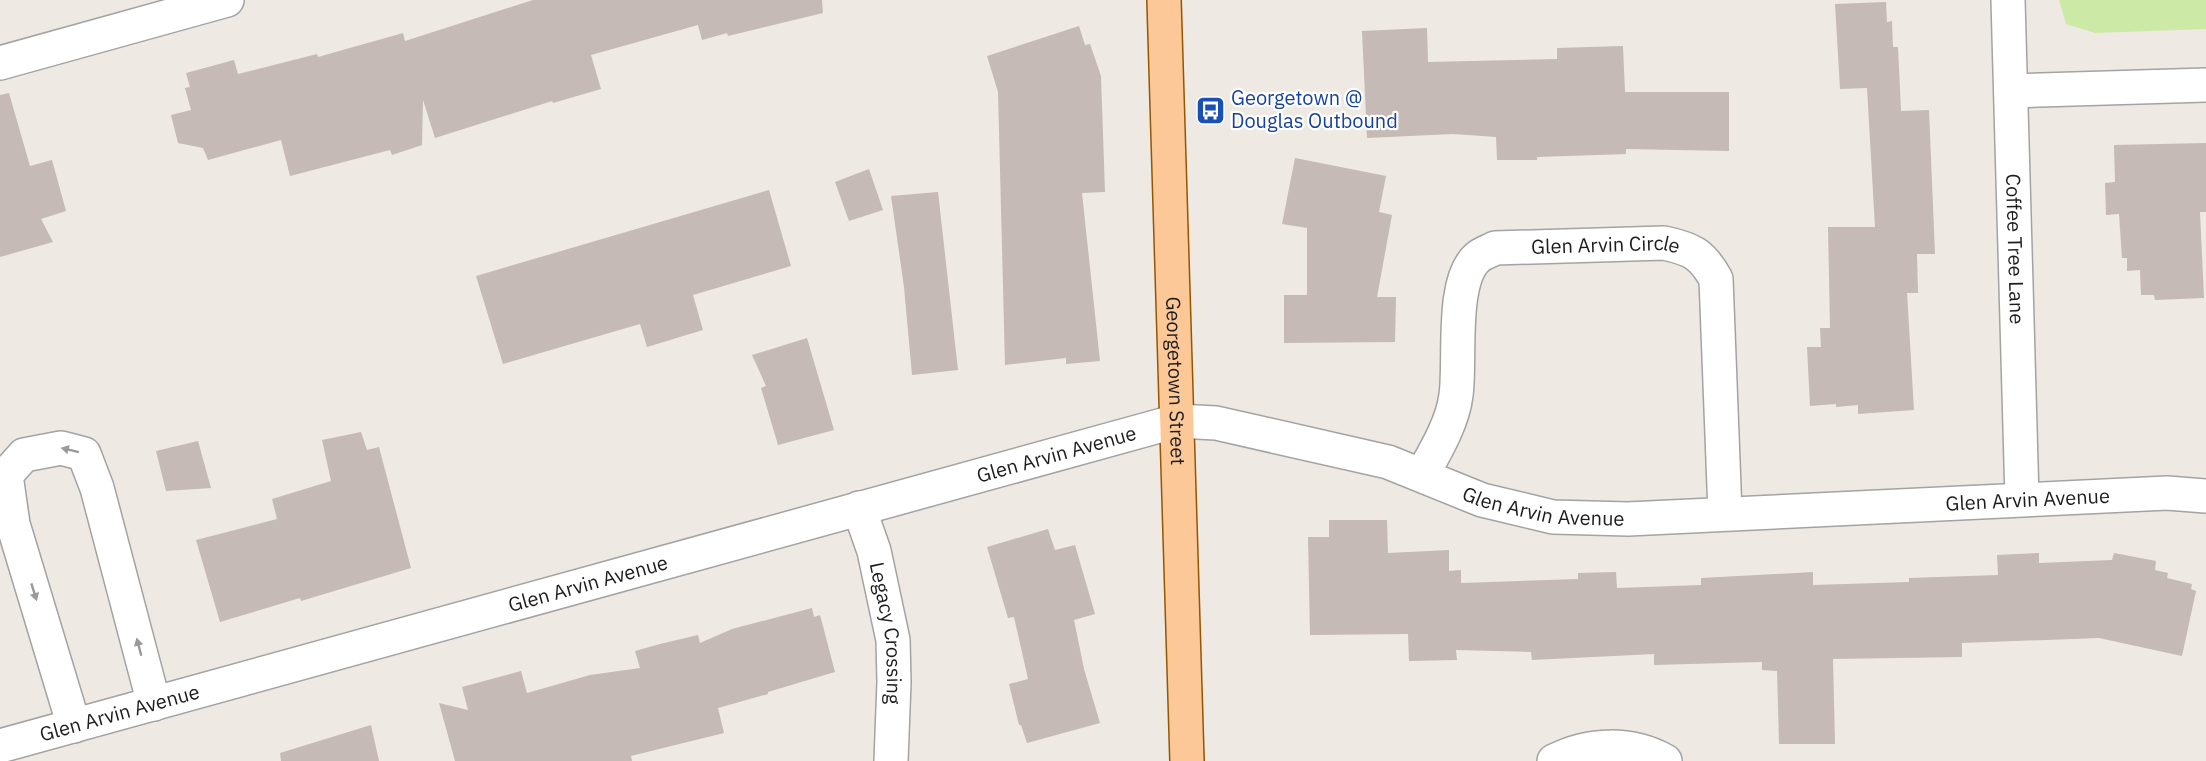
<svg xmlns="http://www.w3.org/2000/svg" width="2206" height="761" font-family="'IBM Plex Sans',sans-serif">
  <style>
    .grass { fill: #cde9a6 }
    .building { fill: #c5bab5 }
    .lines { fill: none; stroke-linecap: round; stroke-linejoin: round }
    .minor-casing { stroke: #a3a3a3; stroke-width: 36 }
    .major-casing { stroke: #945600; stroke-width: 36 }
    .minor { stroke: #fff; stroke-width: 33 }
    .major { stroke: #fcc898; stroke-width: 33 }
    .oneway { fill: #999 }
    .labels { text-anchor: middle; stroke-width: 4.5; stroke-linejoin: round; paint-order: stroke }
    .transit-label { font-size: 20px; fill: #164399; stroke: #fff; text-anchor: start }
    .street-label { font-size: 20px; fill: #1c1c1c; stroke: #fff }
  </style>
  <rect width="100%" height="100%" fill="#eee9e2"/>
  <polygon class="grass" points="2059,0 2206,0 2206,29 2095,33 2066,24"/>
  <g class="building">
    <polygon points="533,0 822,0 823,13 728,36 727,33 702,40 698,25 591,55 601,89 553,103 552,101 435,138 423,100 422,145 392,155 390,150 290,176 281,140 208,160 203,148 178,143 171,115 191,110 185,88 190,87 186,73 234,60 238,74 317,54 318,57 403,33 405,41"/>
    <polygon points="1886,2 1887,22 1892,21 1893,47 1898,47 1901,111 1929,110 1935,254 1917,254 1918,293 1907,293 1914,410 1858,414 1858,405 1836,407 1836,404 1810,406 1807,347 1821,347 1820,328 1830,328 1828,227 1875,227 1867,88 1840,89 1835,4"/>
    <polygon points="1079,26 1085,45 1090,44 1101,76 1105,192 1082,193 1100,361 1066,364 1066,358 1005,365 998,92 987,56"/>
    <polygon points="1427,28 1428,62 1557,59 1557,48 1623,46 1625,92 1729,92 1729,151 1626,149 1626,154 1537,157 1537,160 1497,160 1496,137 1453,134 1367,138 1362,31"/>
    <polygon points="9,93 30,166 52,160 66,211 41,219 53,242 0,257 0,95"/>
    <polygon points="2206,143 2206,212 2200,212 2204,298 2155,300 2154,295 2141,295 2140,270 2127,271 2127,258 2122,258 2119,214 2106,215 2105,183 2115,182 2114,145"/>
    <polygon points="1295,158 1386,176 1379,212 1392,215 1377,297 1396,297 1395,342 1284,343 1284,295 1307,295 1307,228 1282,224"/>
    <polygon points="869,169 883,210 849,221 835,182"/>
    <polygon points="769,190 791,266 693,295 703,330 647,347 640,324 503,364 476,276"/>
    <polygon points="938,192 958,370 912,375 904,287 891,196"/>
    <polygon points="807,338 834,430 778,445 761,388 766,386 752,355"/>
    <polygon points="361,432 367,450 379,447 411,568 301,601 300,598 220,622 196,540 277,519 272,499 331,481 322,440"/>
    <polygon points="198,441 211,488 166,491 156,451"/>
    <polygon points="1329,520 1387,520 1388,553 1449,550 1449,571 1461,570 1461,583 1578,579 1578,573 1616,572 1617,588 1701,585 1701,578 1813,572 1813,585 1909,582 1909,578 1998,575 1997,555 2039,553 2039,563 2112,560 2114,553 2156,561 2155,570 2168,573 2167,578 2192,584 2191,589 2196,591 2182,656 2099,638 1962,643 1962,657 1833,659 1835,744 1779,744 1777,671 1762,670 1762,662 1654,665 1654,654 1532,660 1531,652 1456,650 1457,660 1409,661 1408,634 1310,635 1308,537 1329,537"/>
    <polygon points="1048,529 1055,550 1075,545 1095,614 1074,620 1084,669 1100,723 1027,743 1021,725 1019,725 1009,684 1028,679 1014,617 1008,618 987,547"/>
    <polygon points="812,608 814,617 820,615 835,672 768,692 768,694 718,708 724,733 631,756 632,761 455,761 439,703 468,710 462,687 521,671 527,693 590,675 640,668 635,651 660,644 698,635 700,643 732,629"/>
    <polygon points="371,725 379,761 281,761 280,753"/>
  </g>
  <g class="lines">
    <defs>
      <g id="minor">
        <path id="s1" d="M 2008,0 L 2022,499"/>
        <polyline points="0,63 227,0"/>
        <polyline points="2011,91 2206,85"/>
        <path id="s2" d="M 1422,475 C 1435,452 1453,422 1456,395 C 1461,361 1450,280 1478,257 C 1483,253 1490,251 1495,248 L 1664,243 C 1692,249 1702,254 1716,279 L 1725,513"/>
        <path id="s3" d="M 859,508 L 874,551 L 893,640 L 894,682 L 891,761"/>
        <polyline points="74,726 13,524 6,475 24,455 61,448 84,454 97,488 154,704"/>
        <path id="s4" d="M 0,746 L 1177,421 L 1216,423 L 1388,462 L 1482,500 L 1553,517 L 1628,519 L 2167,493 L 2206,496"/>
        <path d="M 1554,761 C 1589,743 1631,742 1665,761"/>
      </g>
      <g id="major">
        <path id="s5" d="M 1164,0 L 1187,761"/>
      </g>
    </defs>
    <use href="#minor" class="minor-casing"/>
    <use href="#major" class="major-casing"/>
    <use href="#minor" class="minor"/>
    <use href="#major" class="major"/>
  </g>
  <defs><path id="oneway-solid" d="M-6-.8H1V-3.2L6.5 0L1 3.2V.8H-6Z" transform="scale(1.5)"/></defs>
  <g class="oneway">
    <use href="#oneway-solid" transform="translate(70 450) rotate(-166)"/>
    <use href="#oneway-solid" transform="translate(34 592) rotate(73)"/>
    <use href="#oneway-solid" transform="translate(139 647) rotate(-105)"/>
  </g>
  <defs>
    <symbol id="bus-square" viewBox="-11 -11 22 22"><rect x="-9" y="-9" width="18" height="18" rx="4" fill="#1a4fb4" stroke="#fff"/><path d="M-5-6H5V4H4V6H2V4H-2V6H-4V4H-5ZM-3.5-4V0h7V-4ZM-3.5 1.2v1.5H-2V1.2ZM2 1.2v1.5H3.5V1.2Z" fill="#fff"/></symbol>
  </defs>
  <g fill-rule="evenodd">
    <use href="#bus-square" x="1194" y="94" width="33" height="33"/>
  </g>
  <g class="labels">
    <g class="transit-label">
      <text x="1231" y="105">Georgetown @<tspan x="1231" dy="23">Douglas Outbound</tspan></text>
    </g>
    <g class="street-label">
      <text dy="7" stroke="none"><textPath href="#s2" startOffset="360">Glen Arvin Circle</textPath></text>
      <text dy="7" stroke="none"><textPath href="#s1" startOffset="249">Coffee Tree Lane</textPath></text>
      <text dy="7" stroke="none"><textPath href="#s5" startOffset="381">Georgetown Street</textPath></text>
      <text dy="7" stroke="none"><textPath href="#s4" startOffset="1096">Glen Arvin Avenue</textPath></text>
      <text dy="7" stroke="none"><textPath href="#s4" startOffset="2086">Glen Arvin Avenue</textPath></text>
      <text dy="7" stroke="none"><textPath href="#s4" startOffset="1600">Glen Arvin Avenue</textPath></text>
      <text dy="7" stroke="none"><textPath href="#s4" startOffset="610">Glen Arvin Avenue</textPath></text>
      <text dy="7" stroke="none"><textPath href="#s3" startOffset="129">Legacy Crossing</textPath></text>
      <text dy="7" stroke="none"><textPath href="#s4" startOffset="124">Glen Arvin Avenue</textPath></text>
    </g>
  </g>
</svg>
